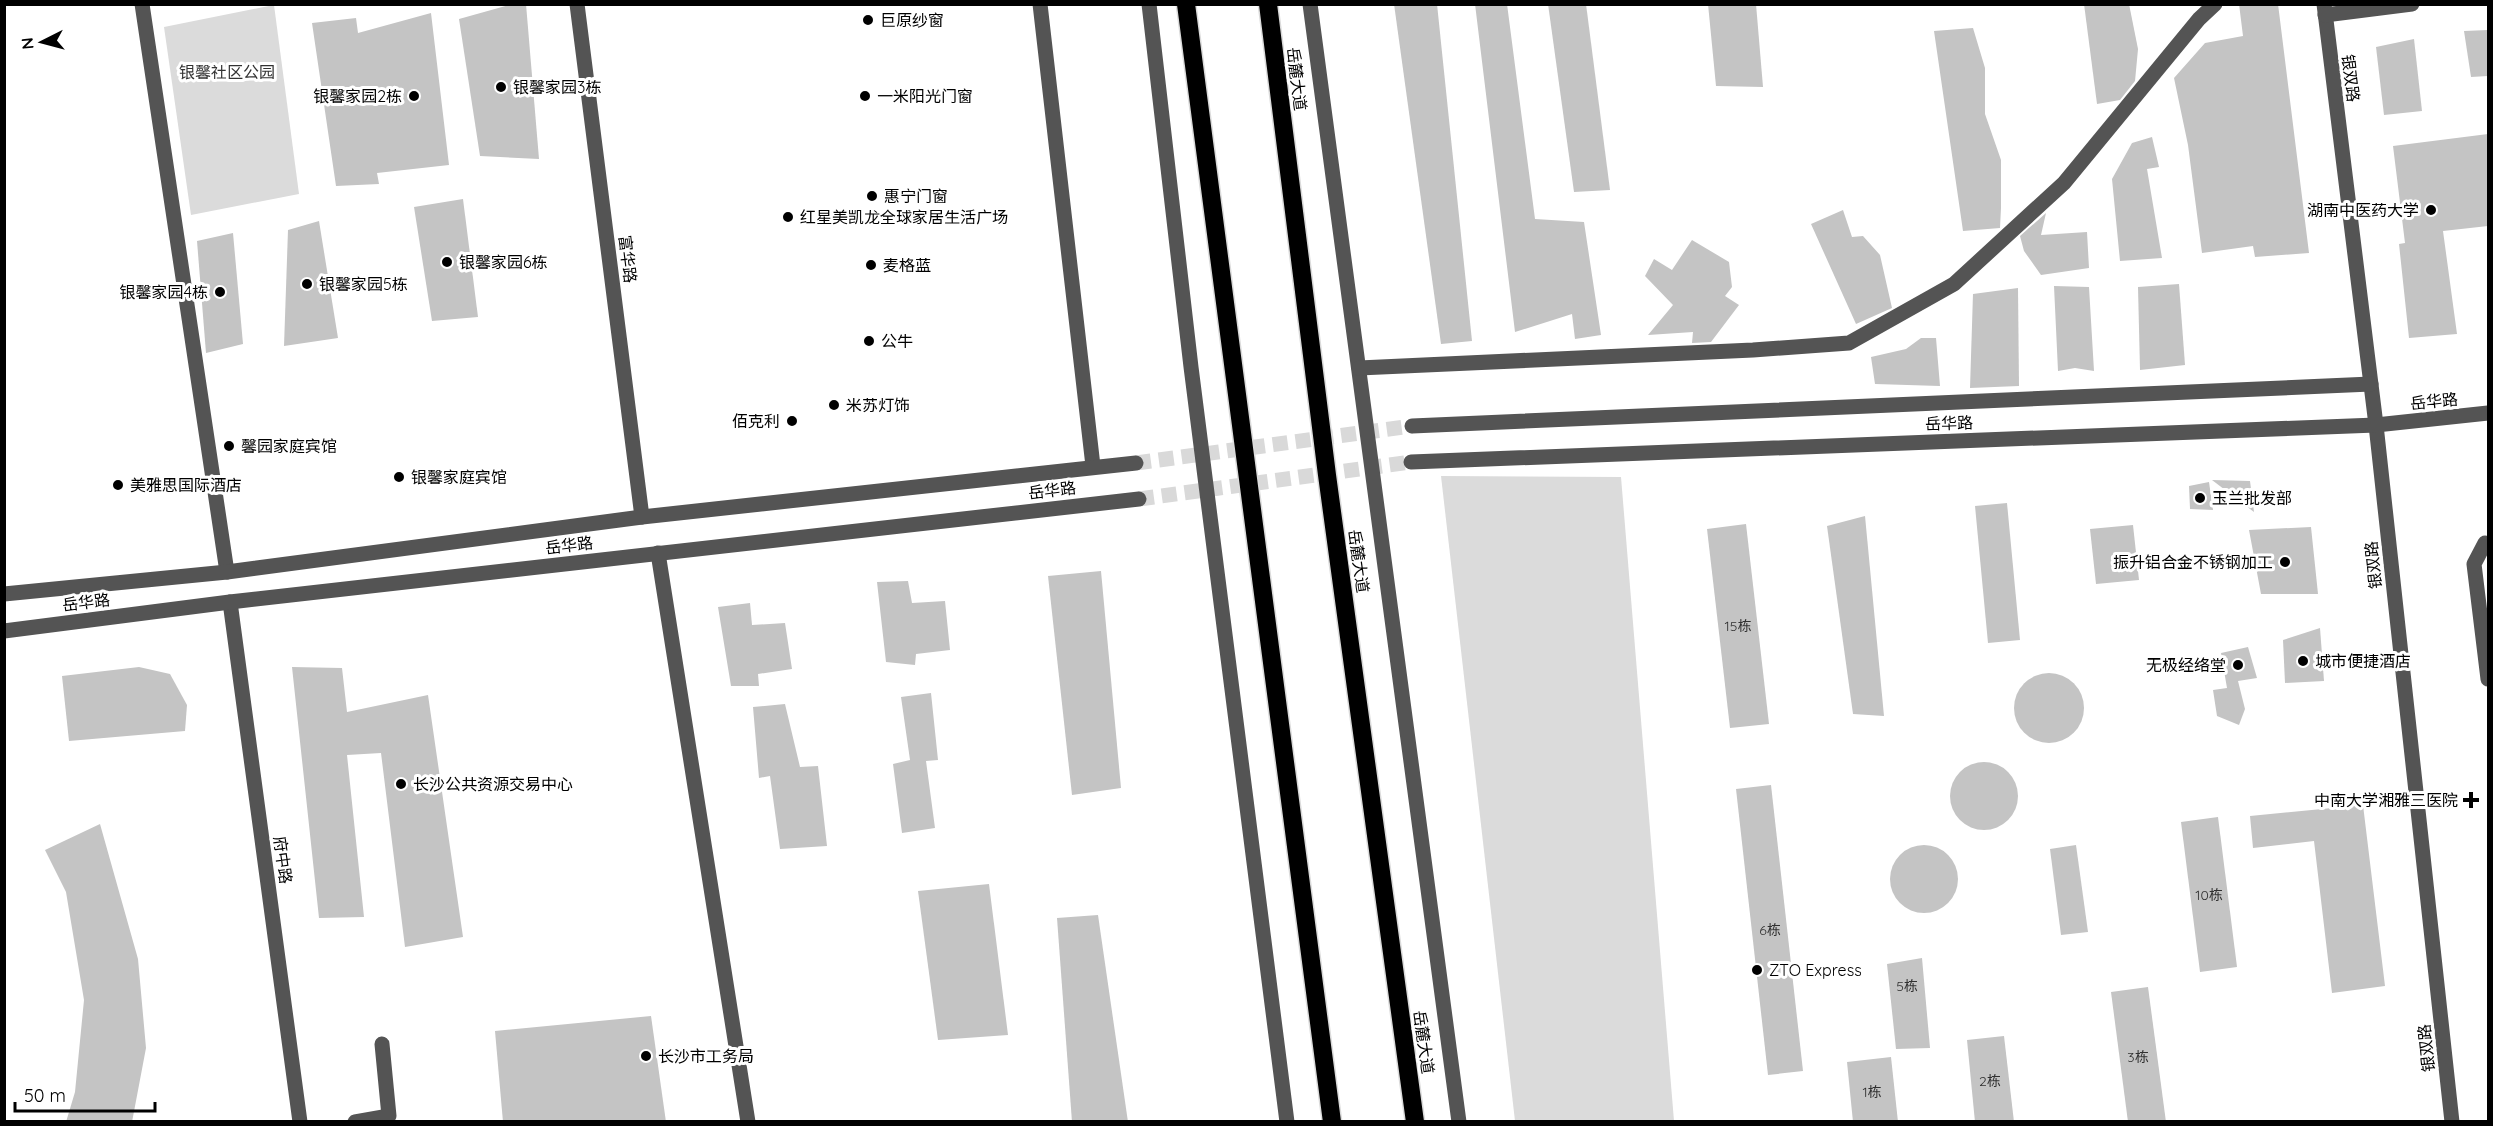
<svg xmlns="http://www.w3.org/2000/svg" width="2493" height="1126" font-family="Quicksand,'Noto Sans SC',sans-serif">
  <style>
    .green { fill: #dbdbdb }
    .building { fill: #c4c4c4 }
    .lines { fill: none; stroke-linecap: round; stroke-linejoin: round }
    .minor-tunnel { stroke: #d9d9d9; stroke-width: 15; stroke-dasharray: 15 8; stroke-linecap: butt }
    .highway-casing { stroke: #dbdbdb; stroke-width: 21 }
    .minor { stroke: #545454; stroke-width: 15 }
    .highway { stroke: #000; stroke-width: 18 }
    .poi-dot { fill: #000; stroke: #fff; stroke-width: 2 }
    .labels { text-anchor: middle; stroke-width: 6; stroke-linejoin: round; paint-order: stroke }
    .number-label { font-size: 14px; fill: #313131 }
    .poi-label { font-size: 16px; fill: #000; stroke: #fff; text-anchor: start }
    .park-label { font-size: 16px; fill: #323232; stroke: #fff }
    .street-label { font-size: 16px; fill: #000; stroke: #fff }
  </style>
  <rect width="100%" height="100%" fill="#fff"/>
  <g class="green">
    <polygon points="274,5 299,194 191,215 164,27"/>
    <polygon points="1441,476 1621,477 1674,1121 1515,1121"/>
  </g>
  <g class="building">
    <polygon points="513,4 526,4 539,159 480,156 459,19"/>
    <polygon points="1394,4 1437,4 1472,341 1441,344"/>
    <polygon points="1475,4 1507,4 1535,219 1584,222 1601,335 1575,339 1572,314 1515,332"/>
    <polygon points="1548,4 1586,4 1610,190 1574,192"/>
    <polygon points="1708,4 1756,4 1763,87 1716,86"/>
    <polygon points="2084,4 2129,4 2138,49 2135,81 2120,100 2097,104"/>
    <polygon points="2239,4 2278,4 2309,253 2255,257 2253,246 2202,253 2188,145 2174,78 2205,43 2243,36"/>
    <polygon points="431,13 449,165 377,173 379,184 336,186 312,23 356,18 358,33"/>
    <polygon points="1973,28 1985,68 1985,114 2001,160 2001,208 2000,228 1963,231 1934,31"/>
    <polygon points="2488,30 2488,76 2471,77 2464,31"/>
    <polygon points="2414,39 2422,111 2384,115 2376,47"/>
    <polygon points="2488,134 2488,226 2443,231 2457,334 2409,338 2399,244 2405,243 2393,146"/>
    <polygon points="2152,137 2159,167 2147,169 2162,258 2120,261 2112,179 2132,143"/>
    <polygon points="463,199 478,317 432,321 414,207"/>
    <polygon points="1843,210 1852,237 1863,236 1880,255 1892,308 1856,324 1811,224"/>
    <polygon points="2046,213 2041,235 2087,232 2089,268 2041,275 2024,251 2020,236"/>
    <polygon points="319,221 338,338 284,346 288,230"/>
    <polygon points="233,233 243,344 206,353 197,241"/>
    <polygon points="1692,240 1729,262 1732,287 1725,296 1739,305 1711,342 1692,343 1693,332 1648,335 1673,305 1645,276 1654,259 1672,270"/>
    <polygon points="2179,284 2185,365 2140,370 2138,287"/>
    <polygon points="2054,286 2089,287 2094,371 2075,368 2058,371"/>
    <polygon points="2018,288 2019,386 1970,388 1973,294"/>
    <polygon points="1921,338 1936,338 1940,386 1875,384 1871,357 1906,349"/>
    <polygon points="2212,480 2250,481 2254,512"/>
    <polygon points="2209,482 2213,510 2190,509 2189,486"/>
    <polygon points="2007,503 2020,640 1988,643 1975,506"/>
    <polygon points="1865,516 1884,716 1853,714 1827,526"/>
    <polygon points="1746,524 1769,724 1730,728 1707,529"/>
    <polygon points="2133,525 2139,580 2096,584 2090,529"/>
    <polygon points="2311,527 2318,594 2261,594 2249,530"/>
    <polygon points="1101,571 1121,788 1072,795 1048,576"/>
    <polygon points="908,581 912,603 945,601 950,650 916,654 915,665 886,662 877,582"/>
    <polygon points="750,603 752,625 785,623 792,669 758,674 759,686 731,686 718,607"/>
    <polygon points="2320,628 2324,681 2285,683 2283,640"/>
    <polygon points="2248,647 2257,678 2238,681 2245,709 2239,725 2217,716 2213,690 2227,688 2221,653"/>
    <polygon points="139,667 170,674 187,705 185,731 69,741 62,676"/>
    <polygon points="292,667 342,668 347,712 428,695 463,937 405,947 381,753 347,755 364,917 319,918"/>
    <circle cx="2049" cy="708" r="35"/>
    <polygon points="931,693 938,760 926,761 935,828 902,833 893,764 910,760 901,697"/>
    <polygon points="785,704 800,767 818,766 827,846 780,849 770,776 759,778 753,707"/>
    <circle cx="1984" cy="796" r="34"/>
    <polygon points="1771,785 1803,1071 1768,1075 1736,789"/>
    <polygon points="2363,805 2385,986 2332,993 2314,841 2253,848 2250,816"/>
    <polygon points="2218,817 2237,967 2200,972 2181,822"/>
    <polygon points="100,824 138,959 146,1048 132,1122 66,1122 75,1092 84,1000 66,892 45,850"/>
    <circle cx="1924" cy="879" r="34"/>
    <polygon points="2076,845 2088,932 2061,935 2050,849"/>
    <polygon points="989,884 1008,1035 938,1040 918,891"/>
    <polygon points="1098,915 1128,1122 1072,1122 1057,918"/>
    <polygon points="1922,958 1930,1048 1896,1049 1887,964"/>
    <polygon points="2148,987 2166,1122 2128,1122 2111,992"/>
    <polygon points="651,1016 666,1122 503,1122 495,1031"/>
    <polygon points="2004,1036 2014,1122 1975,1122 1967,1040"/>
    <polygon points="1891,1057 1898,1122 1853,1122 1847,1062"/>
  </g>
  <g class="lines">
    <g class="minor-tunnel">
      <polyline points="1136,463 1412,426"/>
      <polyline points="1139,499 1411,462"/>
    </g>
    <defs>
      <g id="highway">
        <polyline points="1186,4 1332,1122"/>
        <polyline points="1268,4 1327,475 1415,1122"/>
      </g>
    </defs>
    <use href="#highway" class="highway-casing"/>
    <g class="minor">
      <polyline points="142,4 227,572"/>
      <polyline points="577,4 642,517"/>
      <polyline points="1040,4 1093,466"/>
      <polyline points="1149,4 1191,367 1287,1122"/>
      <polyline points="1310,4 1459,1122"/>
      <polyline points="2324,4 2376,425 2452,1122"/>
      <polyline points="2325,15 2412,4"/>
      <polyline points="1359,368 1753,350 1849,343 1954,284 2064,183 2199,19 2215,4"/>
      <polyline points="1412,426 2371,384"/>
      <polyline points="1411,462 2376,425 2488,413"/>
      <polyline points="2485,543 2474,564 2488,679"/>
      <polyline points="658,553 748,1122"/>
      <polyline points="4,594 227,572 642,517 1136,463"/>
      <polyline points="230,602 300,1122"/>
      <polyline points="4,631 230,602 1139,499"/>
      <polyline points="355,1122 389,1116 382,1044"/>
    </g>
    <use href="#highway" class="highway"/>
  </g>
  <g class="poi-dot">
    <circle cx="868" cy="20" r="6"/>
    <circle cx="501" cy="87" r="6"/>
    <circle cx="414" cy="96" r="6"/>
    <circle cx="865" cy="96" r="6"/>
    <circle cx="872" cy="196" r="6"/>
    <circle cx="2431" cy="210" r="6"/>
    <circle cx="788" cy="217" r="6"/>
    <circle cx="447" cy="262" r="6"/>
    <circle cx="871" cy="265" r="6"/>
    <circle cx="307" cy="284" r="6"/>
    <circle cx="220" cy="292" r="6"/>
    <circle cx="869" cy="341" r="6"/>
    <circle cx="834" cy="405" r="6"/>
    <circle cx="792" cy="421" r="6"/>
    <circle cx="229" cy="446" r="6"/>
    <circle cx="399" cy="477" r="6"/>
    <circle cx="118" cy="485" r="6"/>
    <circle cx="2200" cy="498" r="6"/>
    <circle cx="2285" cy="562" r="6"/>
    <circle cx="2303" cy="661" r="6"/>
    <circle cx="2238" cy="665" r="6"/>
    <circle cx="401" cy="784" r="6"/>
    <path d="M2468 791h6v6h6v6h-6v6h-6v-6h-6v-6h6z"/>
    <circle cx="1757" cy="970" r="6"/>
    <circle cx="646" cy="1056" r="6"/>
  </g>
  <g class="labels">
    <g class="number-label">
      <text x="1738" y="631">15栋</text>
      <text x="2209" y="900">10栋</text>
      <text x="1770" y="935">6栋</text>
      <text x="1907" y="991">5栋</text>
      <text x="2138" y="1062">3栋</text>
      <text x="1990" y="1086">2栋</text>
      <text x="1872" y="1097">1栋</text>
    </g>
    <g class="poi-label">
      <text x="880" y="26">巨原纱窗</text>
      <text x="513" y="93">银馨家园3栋</text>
      <text x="402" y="102" text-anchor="end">银馨家园2栋</text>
      <text x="877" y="102">一米阳光门窗</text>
      <text x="884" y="202">惠宁门窗</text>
      <text x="2419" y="216" text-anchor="end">湖南中医药大学</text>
      <text x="800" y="223">红星美凯龙全球家居生活广场</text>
      <text x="459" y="268">银馨家园6栋</text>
      <text x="883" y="271">麦格蓝</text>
      <text x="319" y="290">银馨家园5栋</text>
      <text x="208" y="298" text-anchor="end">银馨家园4栋</text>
      <text x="881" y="347">公牛</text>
      <text x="846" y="411">米苏灯饰</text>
      <text x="780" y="427" text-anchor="end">佰克利</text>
      <text x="241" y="452">馨园家庭宾馆</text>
      <text x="411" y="483">银馨家庭宾馆</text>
      <text x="130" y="491">美雅思国际酒店</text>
      <text x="2212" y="504">玉兰批发部</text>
      <text x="2273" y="568" text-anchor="end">振升铝合金不锈钢加工</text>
      <text x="2315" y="667">城市便捷酒店</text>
      <text x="2226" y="671" text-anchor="end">无极经络堂</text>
      <text x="413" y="790">长沙公共资源交易中心</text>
      <text x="2458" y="806" text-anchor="end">中南大学湘雅三医院</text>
      <text x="1769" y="976">ZTO Express</text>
      <text x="658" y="1062">长沙市工务局</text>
    </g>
    <g class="park-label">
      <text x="227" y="78">银馨社区公园</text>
    </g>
    <g class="street-label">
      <text transform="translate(2351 78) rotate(83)" y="6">银双路</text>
      <text transform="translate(1297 79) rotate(83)" y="6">岳麓大道</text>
      <text transform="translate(628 259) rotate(83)" y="6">富华路</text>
      <text transform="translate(2434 401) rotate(-6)" y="6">岳华路</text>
      <text transform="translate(1949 423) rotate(-2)" y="6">岳华路</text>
      <text transform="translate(1052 490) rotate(-7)" y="6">岳华路</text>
      <text transform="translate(569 545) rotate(-7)" y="6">岳华路</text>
      <text transform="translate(1359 561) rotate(82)" y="6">岳麓大道</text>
      <text transform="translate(2373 565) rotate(-96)" y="6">银双路</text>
      <text transform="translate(86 602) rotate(-7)" y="6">岳华路</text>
      <text transform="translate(283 860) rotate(82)" y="6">府中路</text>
      <text transform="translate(1424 1042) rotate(82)" y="6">岳麓大道</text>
      <text transform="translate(2426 1048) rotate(-96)" y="6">银双路</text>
    </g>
  </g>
  <rect width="2493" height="1126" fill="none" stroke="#000000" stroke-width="12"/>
  <g transform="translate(42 42) rotate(264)" stroke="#ffffff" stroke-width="4.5" paint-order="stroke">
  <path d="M0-4.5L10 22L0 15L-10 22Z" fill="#000000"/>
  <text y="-9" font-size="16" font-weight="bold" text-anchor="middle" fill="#000000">N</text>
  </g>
  <path d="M15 1102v9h140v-9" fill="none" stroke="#000000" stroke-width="3"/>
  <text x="24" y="1102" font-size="18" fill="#000000" stroke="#ffffff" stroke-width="4.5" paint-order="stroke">50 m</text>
</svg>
